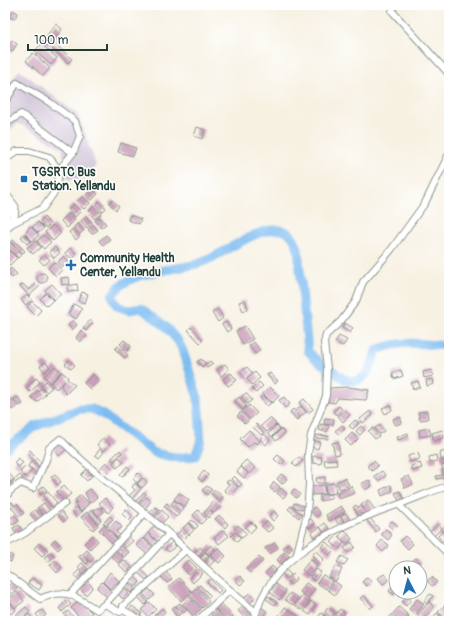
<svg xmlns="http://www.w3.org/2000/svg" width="454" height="626" font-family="Pangolin,sans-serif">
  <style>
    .industrial { fill: #ccbed4 }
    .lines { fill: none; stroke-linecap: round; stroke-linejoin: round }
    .river { stroke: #7dbcf1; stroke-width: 9 }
    .building { fill: #cb9dba }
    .minor-casing { stroke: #8b978b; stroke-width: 8 }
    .highway-casing { stroke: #8b978b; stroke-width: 11 }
    .minor { stroke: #fff; stroke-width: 6 }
    .highway { stroke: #fff; stroke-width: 9 }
    .poi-dot { fill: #1f6fb2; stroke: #fff; stroke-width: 1.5 }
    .labels { text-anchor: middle; stroke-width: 3; stroke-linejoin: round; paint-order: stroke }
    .poi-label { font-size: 12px; font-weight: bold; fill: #1f3d34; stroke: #fff; text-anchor: start }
  </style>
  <rect width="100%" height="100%" fill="#fff"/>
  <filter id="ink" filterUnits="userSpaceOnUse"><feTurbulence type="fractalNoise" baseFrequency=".025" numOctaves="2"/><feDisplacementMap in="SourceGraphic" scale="8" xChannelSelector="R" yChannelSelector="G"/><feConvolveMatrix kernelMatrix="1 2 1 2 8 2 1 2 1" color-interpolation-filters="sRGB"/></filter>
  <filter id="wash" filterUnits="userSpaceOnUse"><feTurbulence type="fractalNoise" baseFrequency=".012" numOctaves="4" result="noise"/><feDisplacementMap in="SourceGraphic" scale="16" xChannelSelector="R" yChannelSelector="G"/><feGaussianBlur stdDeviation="0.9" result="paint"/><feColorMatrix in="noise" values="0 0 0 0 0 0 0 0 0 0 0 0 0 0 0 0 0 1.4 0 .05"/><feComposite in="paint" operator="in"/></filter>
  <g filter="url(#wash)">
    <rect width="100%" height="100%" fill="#f7f1e2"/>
    <polygon class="industrial" points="19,70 78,114 96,165 86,179 68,179 62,148 18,123 5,134 5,90"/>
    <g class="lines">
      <path class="river" d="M 5,449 L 36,426 L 79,409 L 92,409 L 102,414 L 155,453 L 178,458 L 195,456 L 201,441 L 198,398 L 183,351 L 178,341 L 165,326 L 141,308 L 129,310 L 117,306 L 112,296 C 125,270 175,271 200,263 C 224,255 256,226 281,230 C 292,232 295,240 298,249 L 308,351 C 315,360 322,365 332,370 C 336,373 342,379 348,380 C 366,385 373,364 376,351 C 398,338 425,345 449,346"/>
    </g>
    <g id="blocks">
      <g class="building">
        <polygon points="13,10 18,13 15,19 9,17"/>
        <polygon points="56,24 62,29 54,40 47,35"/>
        <polygon points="47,36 52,41 48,46 42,42"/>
        <polygon points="12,40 17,44 12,52 7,48"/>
        <polygon points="54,43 72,59 68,63 50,47"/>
        <polygon points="41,44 57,58 51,65 35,51"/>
        <polygon points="33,53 50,68 43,76 26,61"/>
        <polygon points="197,127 205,130 202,139 194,136"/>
        <polygon points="121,143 136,148 133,156 118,152"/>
        <polygon points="92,189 98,194 91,201 86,195"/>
        <polygon points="83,196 90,203 84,209 76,202"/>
        <polygon points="112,200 119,206 116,210 109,203"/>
        <polygon points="99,201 106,208 102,212 96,205"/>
        <polygon points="74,204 81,211 75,217 68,209"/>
        <polygon points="94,206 101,214 95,219 88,212"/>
        <polygon points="69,213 75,220 67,228 61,221"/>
        <polygon points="130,215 141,219 139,224 128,220"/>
        <polygon points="86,216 93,224 87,228 81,221"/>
        <polygon points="44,217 50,224 46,228 40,221"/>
        <polygon points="100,217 106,224 101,228 95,221"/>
        <polygon points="38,222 44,228 38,233 32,227"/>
        <polygon points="78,223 84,230 80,234 74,227"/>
        <polygon points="53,225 61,233 53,241 45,232"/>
        <polygon points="94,225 98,230 92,234 88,230"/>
        <polygon points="30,226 39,235 32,241 25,234"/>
        <polygon points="73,229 80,236 76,240 69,232"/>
        <polygon points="24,234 31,241 27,244 21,237"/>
        <polygon points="44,235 51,242 44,249 37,241"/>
        <polygon points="106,235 110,239 103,245 99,241"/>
        <polygon points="13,240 25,251 23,253 11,242"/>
        <polygon points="9,241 22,254 18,258 5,245"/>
        <polygon points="35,241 41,247 33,254 27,248"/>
        <polygon points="5,246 17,258 10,265 5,260"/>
        <polygon points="55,247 60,253 54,258 49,252"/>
        <polygon points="70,248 77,254 72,259 65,253"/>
        <polygon points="45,255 50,260 44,265 39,260"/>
        <polygon points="64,256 69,262 63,267 58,262"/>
        <polygon points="54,262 62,270 56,276 48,268"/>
        <polygon points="11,268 17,274 12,278 7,272"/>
        <circle cx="42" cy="278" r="5"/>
        <polygon points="69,277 70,284 62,285 61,278"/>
        <polygon points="37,283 40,286 29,296 20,286 23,284 29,290"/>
        <polygon points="52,284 61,294 54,300 45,290"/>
        <polygon points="77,284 78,291 68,292 67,286"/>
        <polygon points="82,292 88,294 85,303 78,301"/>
        <polygon points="46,293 53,300 47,306 40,299"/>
        <polygon points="27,295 32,300 26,305 21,300"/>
        <polygon points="245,300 248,309 243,311 239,302"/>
        <polygon points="32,301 41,310 36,316 27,307"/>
        <polygon points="74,304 82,309 76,319 68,314"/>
        <polygon points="218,309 223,318 218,322 212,313"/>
        <polygon points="73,320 77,325 72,330 68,325"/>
        <polygon points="90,320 93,323 86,331 83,328"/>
        <polygon points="227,322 231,329 227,332 222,324"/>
        <polygon points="345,323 353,328 350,333 342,328"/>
        <polygon points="245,326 253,339 243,345 236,331"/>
        <polygon points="191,327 203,340 200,343 188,330"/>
        <polygon points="81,330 87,336 80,342 76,338"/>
        <polygon points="339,336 347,340 343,346 335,342"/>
        <polygon points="124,340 131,346 127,351 120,344"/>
        <polygon points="254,342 260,350 255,354 249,346"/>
        <polygon points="118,346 128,355 124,358 115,349"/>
        <polygon points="201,359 206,364 210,361 213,364 207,368 204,365 202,367 197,362"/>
        <polygon points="69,360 75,365 71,369 65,364"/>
        <polygon points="45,362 50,367 45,372 40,366"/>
        <polygon points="225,364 229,369 221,376 217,370"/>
        <polygon points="55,366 61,372 50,383 44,376"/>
        <polygon points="247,367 252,373 245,379 240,372"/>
        <polygon points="401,370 403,376 394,379 392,373"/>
        <polygon points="431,370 433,376 424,378 423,372"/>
        <polygon points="62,372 68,377 67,379 75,385 66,394 61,386 65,381 56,389 51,383"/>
        <polygon points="255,372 260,378 252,385 247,379"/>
        <polygon points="231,373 237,380 228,386 223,379"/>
        <polygon points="270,373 278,381 275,384 267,375"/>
        <polygon points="93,374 99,381 90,389 84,383"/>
        <polygon points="36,378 40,382 30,392 26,388"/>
        <polygon points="433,379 434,384 427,386 426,380"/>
        <polygon points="46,381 52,387 47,392 41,386"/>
        <polygon points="418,381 420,387 413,389 411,383"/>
        <polygon points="259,382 263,386 256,393 252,389"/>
        <polygon points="270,387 279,396 272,403 263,394"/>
        <polygon points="348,387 369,390 366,400 338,398 335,403 328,402 330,388"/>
        <polygon points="41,388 46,394 37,402 31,397"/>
        <polygon points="246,393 252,400 247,404 241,397"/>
        <polygon points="263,395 271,403 267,406 260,398"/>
        <polygon points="18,397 23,404 19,406 14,399"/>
        <polygon points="239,397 246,406 242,410 235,401"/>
        <polygon points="284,397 290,404 285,408 279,400"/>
        <polygon points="13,399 17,407 12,410 8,402"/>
        <polygon points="304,399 313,409 308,413 299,403"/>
        <polygon points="249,405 257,413 250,419 242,411"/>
        <polygon points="390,405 392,410 385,414 382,408"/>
        <polygon points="301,406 306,412 300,417 297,414 300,418 297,420 290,412 293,409 295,411"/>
        <polygon points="339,406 342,409 336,415 333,411"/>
        <polygon points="345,410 350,415 343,422 338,416"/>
        <polygon points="370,411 373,415 363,423 360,419"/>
        <polygon points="427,411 428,419 420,420 418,412"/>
        <polygon points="241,412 249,420 245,424 237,416"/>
        <polygon points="400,417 402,423 395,425 393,419"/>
        <polygon points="270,418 276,424 267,432 261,426"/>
        <polygon points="325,418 334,419 333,425 324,424"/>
        <polygon points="355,420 359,423 353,429 349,426"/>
        <polygon points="256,424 264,433 261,435 253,427"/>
        <polygon points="321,424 329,426 327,432 319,430"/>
        <polygon points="277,425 280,429 272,437 269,433"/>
        <polygon points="342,425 345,429 339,434 335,431"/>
        <polygon points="380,425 384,431 380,434 375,428"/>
        <polygon points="361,426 365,430 360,435 356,431"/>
        <polygon points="373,428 379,436 375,439 368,431"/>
        <polygon points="429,428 431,435 420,437 419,430"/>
        <polygon points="281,429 285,433 276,441 273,437"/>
        <polygon points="249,430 260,441 257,444 254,442 248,447 240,439"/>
        <polygon points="442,430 444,438 434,441 432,433"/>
        <polygon points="352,433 358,439 351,446 345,440"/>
        <polygon points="408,433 409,436 398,440 397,437"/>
        <polygon points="264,434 270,440 266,445 260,439"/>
        <polygon points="315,435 328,436 328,439 315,438"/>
        <polygon points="103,438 110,444 104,451 97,445"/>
        <polygon points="312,440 320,442 318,449 311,447"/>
        <polygon points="60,441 67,449 59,456 52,447"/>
        <polygon points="338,442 340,454 335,455 332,443"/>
        <polygon points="100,449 104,452 99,458 95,455"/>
        <polygon points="30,450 42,464 39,467 27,453"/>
        <polygon points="120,450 122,453 113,461 111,459"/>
        <polygon points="449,451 449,460 442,461 440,455 441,452"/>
        <polygon points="418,453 420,459 410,462 408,456"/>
        <polygon points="278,455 285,461 281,465 274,459"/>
        <polygon points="436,455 437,461 430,463 429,457"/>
        <polygon points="313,456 322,457 321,464 313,463"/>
        <polygon points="119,457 124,462 117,468 113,463"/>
        <polygon points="299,457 303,461 296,467 292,463"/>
        <polygon points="18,458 23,463 18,467 14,463"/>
        <polygon points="336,459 337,465 325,466 324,460"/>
        <polygon points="246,460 256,468 250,474 240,466"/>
        <polygon points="374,461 378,466 372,471 367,466"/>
        <polygon points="31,462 40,469 37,473 28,466"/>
        <polygon points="106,462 112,468 103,477 97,472"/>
        <polygon points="420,463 422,468 413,471 411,466"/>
        <polygon points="448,464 449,482 445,482 444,478 437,479 436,476 443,475 442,465"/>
        <polygon points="26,466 32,471 25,477 20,472"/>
        <polygon points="127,466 130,469 122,477 120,475"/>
        <polygon points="241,467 248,473 244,478 237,472"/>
        <polygon points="5,469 14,479 10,483 6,479"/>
        <polygon points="86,470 92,476 87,481 81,475"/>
        <polygon points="204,471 208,475 202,482 198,478"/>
        <polygon points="382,471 386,476 378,481 374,476"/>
        <polygon points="138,473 142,477 137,483 133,479"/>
        <polygon points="55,474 61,482 57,485 51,477"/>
        <polygon points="281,474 287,479 282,484 277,479"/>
        <polygon points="20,475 23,478 13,488 10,484"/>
        <polygon points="234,476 242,484 239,487 231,479"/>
        <polygon points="409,476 413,484 405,488 401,479"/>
        <polygon points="325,477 325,483 317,483 316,478"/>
        <polygon points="143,478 147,482 142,488 137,484"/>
        <polygon points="345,478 349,485 340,489 336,482"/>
        <polygon points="229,480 238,487 230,495 224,490 229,484 226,482"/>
        <polygon points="369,480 372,486 365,490 361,484"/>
        <polygon points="274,482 280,487 275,492 270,488"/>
        <polygon points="135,483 141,489 131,500 128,497 135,490 132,487"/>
        <polygon points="335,483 336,493 326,494 325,484"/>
        <polygon points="324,485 325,494 311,495 311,487"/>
        <polygon points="391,485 393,491 382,496 380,490"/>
        <polygon points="43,486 47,490 41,495 38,490"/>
        <polygon points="64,486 71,494 63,500 56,492"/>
        <polygon points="207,486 212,490 207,495 202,490"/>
        <polygon points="351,486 355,493 339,499 337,494"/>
        <polygon points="281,488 287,494 283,498 277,493"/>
        <polygon points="90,489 97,497 90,503 85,493"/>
        <polygon points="294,489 300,494 296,498 291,493"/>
        <polygon points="215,490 223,497 220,501 211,494"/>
        <polygon points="400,491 404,499 399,501 395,493"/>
        <polygon points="48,492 57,503 52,507 43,496"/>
        <polygon points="144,492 146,494 137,505 134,503"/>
        <polygon points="179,493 189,500 185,507 174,499"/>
        <polygon points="331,494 331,499 320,501 320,495"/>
        <polygon points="81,495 89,503 81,512 75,504 77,502 75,500"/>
        <polygon points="146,497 151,501 144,510 138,506"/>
        <polygon points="105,498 113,507 108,513 99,503"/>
        <polygon points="216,499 222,505 214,513 210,510 213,513 208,518 204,513"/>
        <polygon points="174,500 184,508 181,512 171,504"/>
        <polygon points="368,500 375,510 367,514 361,505"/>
        <polygon points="12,502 14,506 17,504 24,513 19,517 9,504"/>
        <polygon points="44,503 50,511 43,516 37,508"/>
        <polygon points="167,503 179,514 176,517 164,506"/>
        <polygon points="294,503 304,506 303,510 293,507"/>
        <polygon points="356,505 358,508 361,506 366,514 364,516 362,513 358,516 353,507"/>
        <polygon points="291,506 302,514 299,518 288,509"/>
        <polygon points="341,506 345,512 329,521 326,515"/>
        <polygon points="76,507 81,513 76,517 72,511"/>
        <polygon points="101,507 104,512 98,516 93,510"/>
        <polygon points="155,507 160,510 153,517 149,513"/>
        <polygon points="315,507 320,514 316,517 310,510"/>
        <polygon points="126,509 133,517 129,521 122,514"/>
        <polygon points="35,510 41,517 36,521 30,514"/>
        <polygon points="92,510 101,520 98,523 89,512"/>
        <polygon points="162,510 168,517 161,524 155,518"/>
        <polygon points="198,510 206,519 201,524 193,515"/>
        <polygon points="274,511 278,516 273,521 269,516"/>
        <polygon points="62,512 67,519 63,522 58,515"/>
        <polygon points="87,512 98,525 93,530 81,517"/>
        <polygon points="346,513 351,521 346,524 341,516"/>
        <polygon points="15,515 19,521 13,525 9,519"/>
        <polygon points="219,515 228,524 225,528 215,519"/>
        <polygon points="110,516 113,519 108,524 108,527 103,523"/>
        <polygon points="340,516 345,524 340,527 335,519"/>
        <polygon points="370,518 379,529 376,532 367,521"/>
        <polygon points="311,519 315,524 309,528 305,523"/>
        <polygon points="192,520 198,526 195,529 189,523"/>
        <polygon points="116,521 122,527 116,532 120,535 117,538 109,529"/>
        <polygon points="267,521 273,528 268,532 261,526"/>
        <polygon points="392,521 398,526 394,530 388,525"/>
        <polygon points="251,522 256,527 250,533 245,527"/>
        <polygon points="188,523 194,530 189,535 183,528"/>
        <polygon points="325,523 331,531 326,535 320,527"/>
        <polygon points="438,524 442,528 434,536 430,532"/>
        <polygon points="19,525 23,531 17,535 13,528"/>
        <polygon points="104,525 117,539 112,543 99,530"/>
        <polygon points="238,525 247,534 242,538 234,529"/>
        <polygon points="449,525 449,537 443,542 438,536"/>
        <polygon points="154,526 165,535 158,542 148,533"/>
        <polygon points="320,527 325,535 317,541 311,533"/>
        <polygon points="386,529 392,535 388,540 381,534"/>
        <polygon points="181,530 187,536 180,543 174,537"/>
        <polygon points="224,530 229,536 219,544 214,538"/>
        <polygon points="345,530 352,539 346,544 339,536"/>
        <polygon points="235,532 241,538 237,542 231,536"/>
        <polygon points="148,533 158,542 154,546 144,538"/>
        <polygon points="93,535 98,541 90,549 84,543"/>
        <polygon points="128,536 133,541 125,548 121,543"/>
        <polygon points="337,536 344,543 339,549 331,542"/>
        <polygon points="405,536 413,544 408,549 400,541"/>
        <polygon points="143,538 154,548 147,554 136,545"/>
        <polygon points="55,539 62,546 58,550 51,543"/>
        <polygon points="382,540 389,545 383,552 377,546"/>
        <polygon points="172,542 176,546 169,552 165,549"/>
        <polygon points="326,542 334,550 329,555 321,547"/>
        <polygon points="351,542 355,547 348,553 344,548"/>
        <polygon points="39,543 48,550 42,556 34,548"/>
        <polygon points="275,543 278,548 270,554 265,548"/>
        <polygon points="288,543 293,547 289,552 283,548"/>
        <polygon points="211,545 215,549 209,555 205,551"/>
        <polygon points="120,546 129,552 124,557 116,549"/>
        <polygon points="200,547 204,551 198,556 195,552"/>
        <polygon points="218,548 226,556 219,563 210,555"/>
        <polygon points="87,550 94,558 90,562 83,554"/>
        <polygon points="115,550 123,558 118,563 110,555"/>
        <polygon points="316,551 324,559 320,563 312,555"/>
        <polygon points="5,552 13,556 11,562 5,560"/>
        <polygon points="51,552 55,556 48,562 44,557"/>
        <polygon points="205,552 209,556 203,561 200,557"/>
        <polygon points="284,552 289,556 281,564 277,560"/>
        <polygon points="81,554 89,562 86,564 78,556"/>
        <polygon points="342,556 348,560 343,566 337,562"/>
        <polygon points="210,557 214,561 208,568 204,563"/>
        <polygon points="259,557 263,561 250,573 246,569"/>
        <polygon points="416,558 421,563 415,568 411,562"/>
        <polygon points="311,559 318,565 309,576 302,570"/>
        <polygon points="55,560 62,567 57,573 50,565"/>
        <polygon points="124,560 132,567 127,572 119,565"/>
        <polygon points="189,560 197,568 189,575 182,567"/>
        <polygon points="82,563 88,569 83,573 78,567"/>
        <polygon points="272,566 276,570 270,577 265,573"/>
        <polygon points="336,566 342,569 336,581 329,577"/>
        <polygon points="140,568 149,577 146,580 137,572"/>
        <polygon points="199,569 203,573 193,583 189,578"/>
        <polygon points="316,569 321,572 315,581 310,578"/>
        <polygon points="79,570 84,576 79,580 74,575"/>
        <polygon points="286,570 291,575 287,579 282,574"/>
        <polygon points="110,572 119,581 110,589 103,582"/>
        <polygon points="166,572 172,579 167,583 161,577"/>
        <polygon points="293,574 297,578 291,585 287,582"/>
        <polygon points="384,574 389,580 383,584 378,578"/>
        <polygon points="323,575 332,581 326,589 317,583"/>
        <polygon points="134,576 140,582 136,587 129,581"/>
        <polygon points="240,576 245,581 240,585 235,580"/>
        <polygon points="367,577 372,581 367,586 362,582"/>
        <polygon points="432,577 437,582 432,586 427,581"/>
        <polygon points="32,578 42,585 39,590 28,583"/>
        <polygon points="179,578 192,592 196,588 209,602 202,608 189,594 181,601 168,587"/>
        <polygon points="210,579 221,590 218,593 207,583"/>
        <polygon points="86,580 93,587 86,595 79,588"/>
        <polygon points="13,581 19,585 12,594 7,590"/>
        <polygon points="334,581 341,586 335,595 328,590"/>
        <polygon points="102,582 111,591 107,597 97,588"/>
        <polygon points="128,582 135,589 131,593 124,586"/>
        <polygon points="306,583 315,589 308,598 300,592"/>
        <polygon points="276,584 286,591 279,600 270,592"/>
        <polygon points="200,585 211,596 208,598 197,587"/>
        <polygon points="393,585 396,587 394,595 389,591"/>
        <polygon points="123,587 129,593 123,599 117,593"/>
        <polygon points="149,589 155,595 149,600 143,594"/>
        <polygon points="17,592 24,601 15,608 8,599"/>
        <polygon points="249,593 254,599 249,604 244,598"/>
        <polygon points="290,593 298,598 293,605 285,600"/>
        <polygon points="141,594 148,602 145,605 138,597"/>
        <polygon points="430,594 433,596 427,604 424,601"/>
        <polygon points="302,595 310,600 302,610 295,605"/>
        <polygon points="364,595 373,606 370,609 360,598"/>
        <polygon points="5,596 16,610 11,614 5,607"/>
        <polygon points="268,596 277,602 275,605 266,599"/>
        <polygon points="407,596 411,600 406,606 402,602"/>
        <polygon points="190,597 201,609 193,616 183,604"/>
        <polygon points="417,599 424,604 416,615 409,609"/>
        <polygon points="67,600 71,604 62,612 59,608"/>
        <polygon points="80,600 92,613 83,621 71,608"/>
        <polygon points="311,601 316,605 310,615 304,611"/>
        <polygon points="149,602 156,609 148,617 142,610"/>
        <polygon points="429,602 434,607 423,620 418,615"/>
        <polygon points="180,603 187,610 183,613 176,606"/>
        <polygon points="221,603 233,617 229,621 215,608"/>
        <polygon points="445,605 449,609 449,619 447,621 438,612"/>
        <polygon points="132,606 142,613 140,616 129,610"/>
        <polygon points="175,606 181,613 177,617 171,609"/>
        <polygon points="243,606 253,617 248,621 238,611"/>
        <polygon points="26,607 30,612 19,621 15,616"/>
        <polygon points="285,607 298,616 295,621 285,621 278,617"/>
        <polygon points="328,607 335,612 332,617 325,612"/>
        <polygon points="399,607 409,616 404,621 393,621 389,618"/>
        <polygon points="162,608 165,612 157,619 154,616"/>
        <polygon points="262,608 267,611 263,617 258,614"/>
        <polygon points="340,609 345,613 340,619 335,615"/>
        <polygon points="42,610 46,615 40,620 36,614"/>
        <polygon points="216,610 225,620 224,621 216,621 211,615"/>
        <polygon points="68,611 76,620 74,621 70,621 64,614"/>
        <polygon points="321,613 328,618 326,621 321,621 318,618"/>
        <polygon points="437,613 446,621 429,621"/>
        <polygon points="29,614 35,621 21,621"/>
      </g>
    </g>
  </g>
  <g filter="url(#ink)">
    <use href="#blocks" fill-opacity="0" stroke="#8b978b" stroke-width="1"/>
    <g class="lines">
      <defs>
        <g id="minor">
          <polyline points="395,5 392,11 449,74"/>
          <polyline points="5,102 17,83 49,102 75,121 80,136 73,153 59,170"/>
          <polyline points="5,124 21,114 73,153"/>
          <polyline points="5,160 17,151 29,151 49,157 59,170 56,190 43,208 9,225"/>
          <path d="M 5,498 L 11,490 L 21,483 L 33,488 L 46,460 L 49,448 L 60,439 C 93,473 130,500 166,531 C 196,558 224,587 256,612"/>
          <polyline points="399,505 449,555"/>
          <polyline points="5,544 25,533 65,503"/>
          <polyline points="297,553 307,514 309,483 308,454 311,435 326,396 327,368 324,343 326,335 341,321 356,301 363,282 391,250 425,203 449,154"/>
          <path d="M 5,573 L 40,599 C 66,587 75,596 97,610 L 105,604 L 120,612 L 123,610 L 143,621"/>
          <polyline points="70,595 145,513"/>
          <polyline points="105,604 169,534"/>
          <polyline points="123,610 123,606 186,550"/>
          <polyline points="197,621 229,591"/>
          <path d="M 254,621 C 268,555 340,525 397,505 C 415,499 430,491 449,486"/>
        </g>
        <g id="highway">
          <polyline points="5,195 14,207 13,219 5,229"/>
          <polyline points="5,619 7,621"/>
        </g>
      </defs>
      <use href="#minor" class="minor-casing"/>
      <use href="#highway" class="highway-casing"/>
      <use href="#minor" class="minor"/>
      <use href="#highway" class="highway"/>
    </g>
  </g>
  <g class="poi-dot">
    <rect x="20" y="175" width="8" height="8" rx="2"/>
    <path d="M69 259h4v4h4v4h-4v4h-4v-4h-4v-4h4z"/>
  </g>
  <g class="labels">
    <g class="poi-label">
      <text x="32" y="176">TGSRTC Bus<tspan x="32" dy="14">Station. Yellandu</tspan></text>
      <text x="80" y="262">Community Health<tspan x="80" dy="14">Center, Yellandu</tspan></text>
    </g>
  </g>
  <rect width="454" height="626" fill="none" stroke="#fff" stroke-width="20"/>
  <g transform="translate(408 580) rotate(354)"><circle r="19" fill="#ffffff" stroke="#a5b1ae"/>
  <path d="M0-3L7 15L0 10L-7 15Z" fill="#1f6fb2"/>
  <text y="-6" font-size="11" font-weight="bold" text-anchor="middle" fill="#1f3d34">N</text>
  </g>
  <path d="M28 44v6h79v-6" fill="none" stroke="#1f3d34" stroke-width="2"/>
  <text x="34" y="44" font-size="12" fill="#1f3d34" stroke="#ffffff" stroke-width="3" paint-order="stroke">100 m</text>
</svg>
